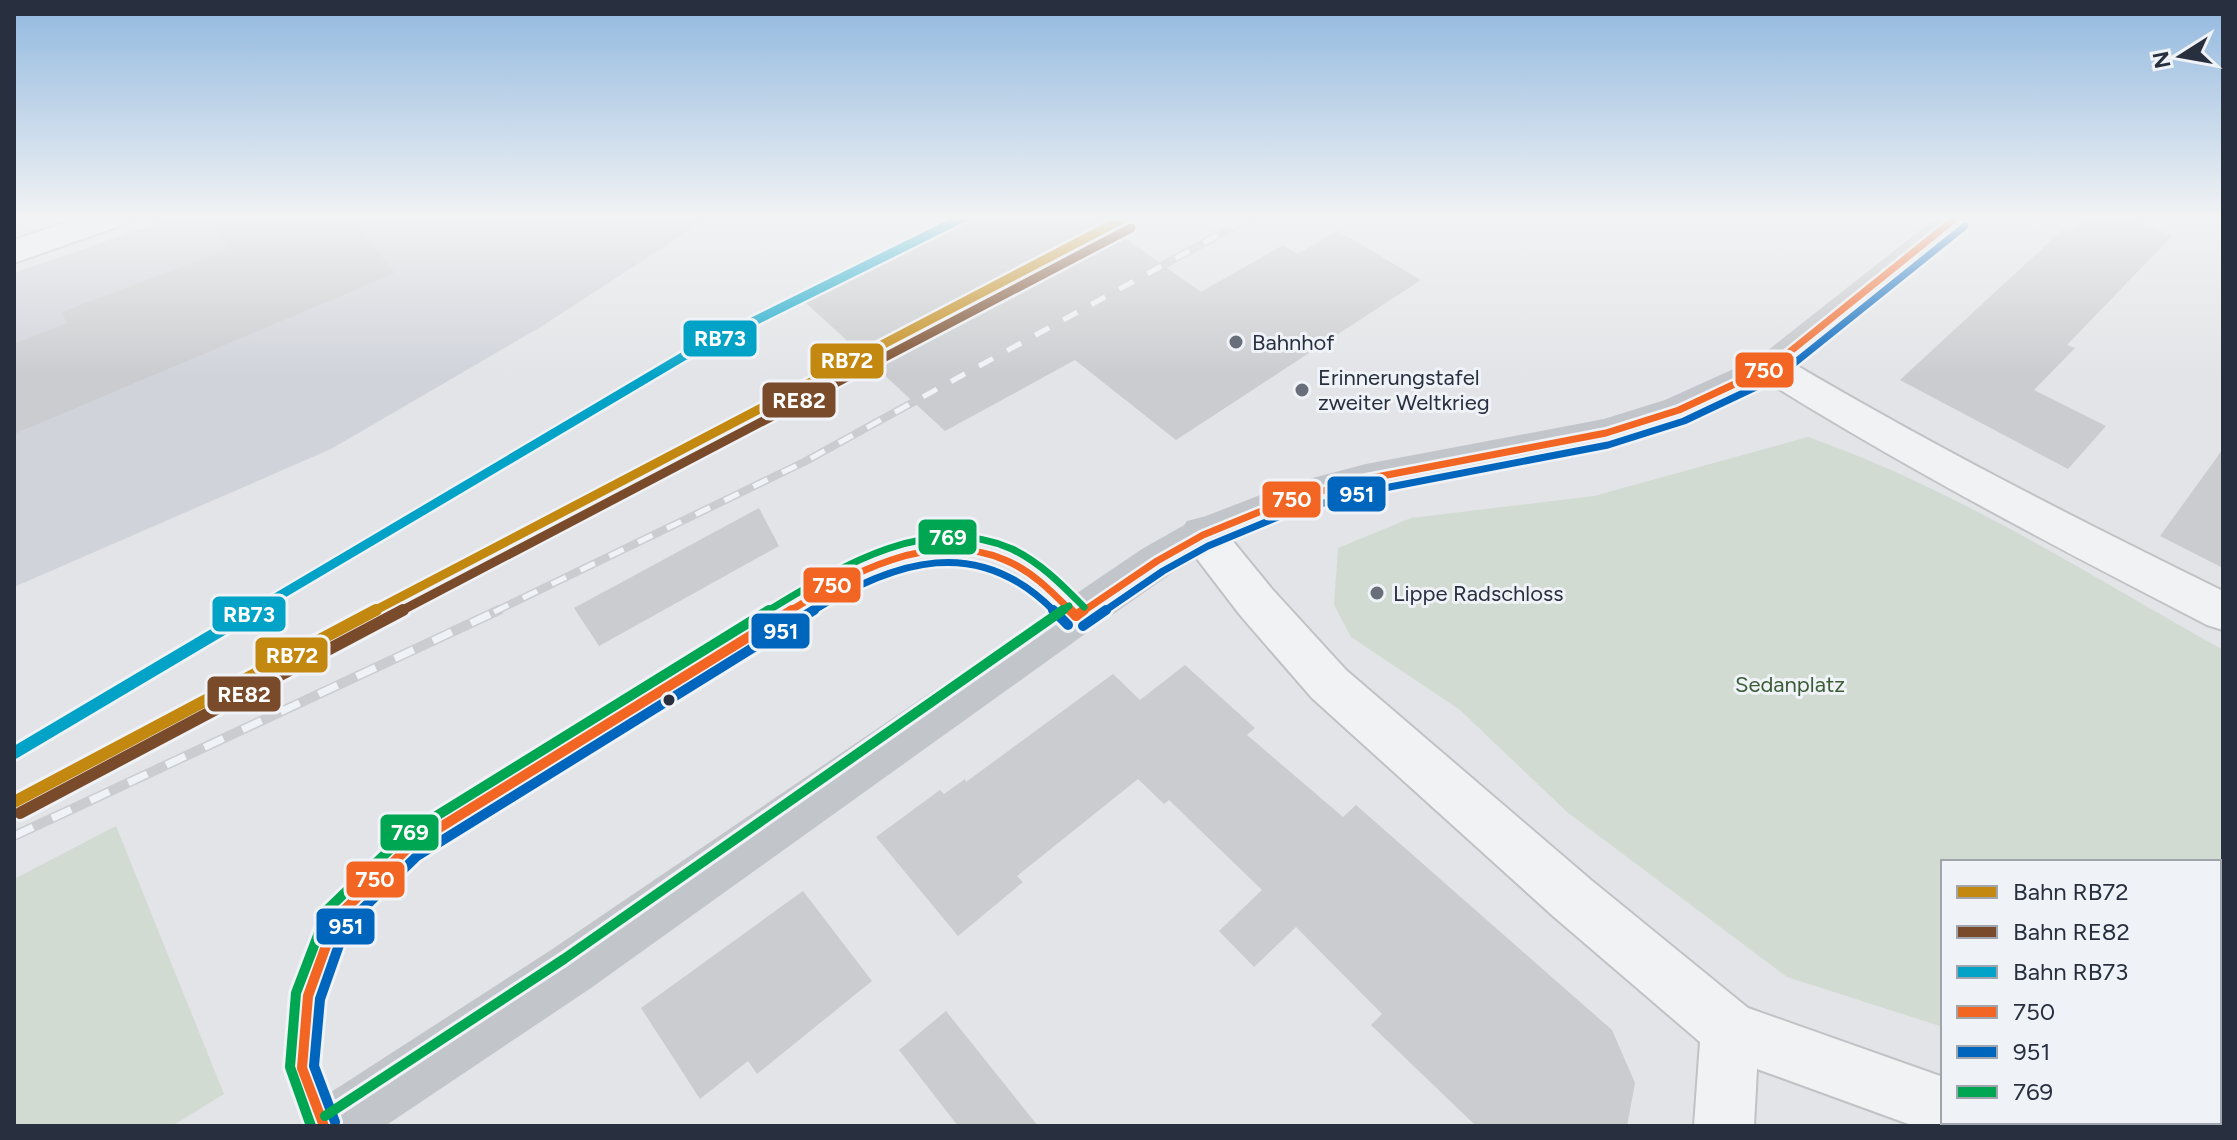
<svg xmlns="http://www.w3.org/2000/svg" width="2237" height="1140" font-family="Figtree,sans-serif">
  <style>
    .built { fill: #d0d3da }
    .green { fill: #d2dbd2 }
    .building { fill: #cacccf }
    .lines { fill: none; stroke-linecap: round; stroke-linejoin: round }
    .street-casing { stroke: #c0c2c5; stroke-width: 4 }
    .street { fill: #f1f2f3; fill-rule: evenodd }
    .secondary { fill: #c2c5c9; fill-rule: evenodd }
    .rail-far1-casing { stroke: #cacccf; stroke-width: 8 }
    .rail-casing { stroke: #cacccf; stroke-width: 10 }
    .rail-far1 { stroke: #eff2f6; stroke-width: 5; stroke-dasharray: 16; stroke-linecap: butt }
    .rail { stroke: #eff2f6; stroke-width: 7; stroke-dasharray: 21; stroke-linecap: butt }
    .bus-1-far1-casing { stroke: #eff2f6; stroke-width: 12 }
    .bus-1-casing { stroke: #eff2f6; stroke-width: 16 }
    .bus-2-far1-casing { stroke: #eff2f6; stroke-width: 12 }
    .bus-2-casing { stroke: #eff2f6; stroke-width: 16 }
    .bus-3-far1-casing { stroke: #eff2f6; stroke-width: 12 }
    .bus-3-casing { stroke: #eff2f6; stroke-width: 16 }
    .bus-1-far1 { stroke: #f26522; stroke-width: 7 }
    .bus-1 { stroke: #f26522; stroke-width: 10 }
    .bus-2-far1 { stroke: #0065bd; stroke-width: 7 }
    .bus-2 { stroke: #0065bd; stroke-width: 10 }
    .bus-3-far1 { stroke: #00a651; stroke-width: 7 }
    .bus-3 { stroke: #00a651; stroke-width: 10 }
    .rail-1-far1-casing { stroke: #eff2f6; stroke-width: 14 }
    .rail-1-casing { stroke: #eff2f6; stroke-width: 18 }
    .rail-2-far1-casing { stroke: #eff2f6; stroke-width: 14 }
    .rail-2-casing { stroke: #eff2f6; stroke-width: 18 }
    .rail-3-far1-casing { stroke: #eff2f6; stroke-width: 14 }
    .rail-3-casing { stroke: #eff2f6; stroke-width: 18 }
    .rail-1-far1 { stroke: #c38810; stroke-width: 9 }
    .rail-1 { stroke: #c38810; stroke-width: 12 }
    .rail-2-far1 { stroke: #7a4b2a; stroke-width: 9 }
    .rail-2 { stroke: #7a4b2a; stroke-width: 12 }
    .rail-3-far1 { stroke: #02a3c7; stroke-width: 9 }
    .rail-3 { stroke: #02a3c7; stroke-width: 12 }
    .poi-dot { fill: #696f7a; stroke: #eff2f6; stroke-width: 3 }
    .bus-dot { fill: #283040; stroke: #eff2f6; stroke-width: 3 }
    .labels { text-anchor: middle; stroke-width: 6; stroke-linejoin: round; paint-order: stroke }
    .poi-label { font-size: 22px; fill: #283040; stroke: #eff2f6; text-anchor: start }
    .park-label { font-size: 22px; fill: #3b5c36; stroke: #eff2f6 }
    .line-badge { stroke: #eff2f6; stroke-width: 3 }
    .badge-label { font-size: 22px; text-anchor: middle; font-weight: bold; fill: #fff }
  </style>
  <rect width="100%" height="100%" fill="#e2e4e7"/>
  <polygon class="built" points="176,217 710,217 539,328 331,449 14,587 14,273"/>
  <g class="green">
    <path d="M 1808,437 C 1954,488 2088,574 2223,650 L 2223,1118 L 2219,1116 L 2219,862 L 1943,862 L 1943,1027 L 1787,977 L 1567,812 L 1460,710 L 1351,637 L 1334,605 L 1338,548 L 1411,518 L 1594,496 Z"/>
    <polygon points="116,826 224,1094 172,1126 14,1126 14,879"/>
  </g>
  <g class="building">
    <polygon points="207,217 350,217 395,273 14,434 14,344 67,323 62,312 229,249"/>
    <polygon points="980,217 1095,217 1201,292 1283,245 1297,254 1338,231 1421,280 1176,440 1075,360 945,431 805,302"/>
    <polygon points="2087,217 2126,217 2172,236 2067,345 2075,348 2034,390 2106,426 2068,469 1900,380 2062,230 2069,233"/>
    <polygon points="2223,449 2223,568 2160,536"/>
    <polygon points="759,508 779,546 599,646 574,608"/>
    <polygon points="1185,665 1255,728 1247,735 1343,817 1356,805 1612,1030 1635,1083 1627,1126 1476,1126 1371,1025 1382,1014 1296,927 1254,967 1219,931 1262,890 1169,800 1164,804 1138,779 1017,876 1023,882 958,936 876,837 940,790 944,794 965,779 966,782 1113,674 1140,700"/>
    <polygon points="803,891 872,981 757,1074 748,1061 700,1099 641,1008"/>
    <polygon points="946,1011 1038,1126 958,1126 899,1050"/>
  </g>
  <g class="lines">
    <defs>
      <g id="street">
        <polygon points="82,217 130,217 125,224 14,263 14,240"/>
        <path d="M 1771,354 L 1784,358 C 1927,443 2074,518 2223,591 L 2223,630 L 2207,625 C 2054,546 1903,467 1758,376 L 1752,367 L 1758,358 Z"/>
        <polygon points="1203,519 1218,523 1272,589 1346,670 1591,880 1748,1008 1943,1077 1943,1122 2022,1122 2024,1126 1914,1126 1757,1069 1754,1126 1694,1126 1700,1042 1553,916 1312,698 1240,615 1188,547 1182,535 1188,523"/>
      </g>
    </defs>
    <use href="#street" class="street-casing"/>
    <use href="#street" class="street"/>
    <polygon class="secondary" points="1937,217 1974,217 1784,376 1693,420 1606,447 1366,494 1298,513 1218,547 1172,573 1092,629 591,988 385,1126 302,1126 311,1105 551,950 1142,549 1188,523 1286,485 1366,464 1604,419 1665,400 1758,358"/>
    <defs>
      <polyline id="rail-far1" points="494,612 804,462 1251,217"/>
      <polyline id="rail" points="14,836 499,610"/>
    </defs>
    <use href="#rail-far1" class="rail-far1-casing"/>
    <use href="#rail" class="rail-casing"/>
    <use href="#rail-far1" class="rail-far1"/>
    <use href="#rail" class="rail"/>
    <defs>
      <g id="bus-1-far1">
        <path d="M 788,612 C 850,574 931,528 1005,560 C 1032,571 1052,592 1072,612"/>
        <polyline points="1082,612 1157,561 1203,535 1286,501 1366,479 1606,433 1679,410 1771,367 1957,217"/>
      </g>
      <g id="bus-1">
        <polyline points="1070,610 1076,616"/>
        <polyline points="1076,616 1084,610"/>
        <polyline points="324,1126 302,1068 308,996 336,918 410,846 792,610"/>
      </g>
      <g id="bus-2-far1">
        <path d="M 811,612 C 896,560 978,533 1055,612"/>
        <polyline points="1103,612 1163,571 1208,546 1290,512 1369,491 1608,445 1684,421 1777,377 1965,226"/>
      </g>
      <g id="bus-2">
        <polyline points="1053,610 1068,625"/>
        <polyline points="1083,626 1106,610"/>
        <polyline points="335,1122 314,1066 320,999 346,925 417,856 814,610"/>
      </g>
      <g id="bus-3-far1">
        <path d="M 766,612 C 837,569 927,511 1012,549 C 1041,563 1062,585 1084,607"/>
        <polyline points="1060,612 1069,606"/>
      </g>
      <g id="bus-3">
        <polyline points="325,1116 564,959 1063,610"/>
        <polyline points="311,1126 290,1067 296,993 328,909 404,836 769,610"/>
      </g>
    </defs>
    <use href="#bus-1-far1" class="bus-1-far1-casing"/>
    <use href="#bus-1" class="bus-1-casing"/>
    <use href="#bus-2-far1" class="bus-2-far1-casing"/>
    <use href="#bus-2" class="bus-2-casing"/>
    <use href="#bus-3-far1" class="bus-3-far1-casing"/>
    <use href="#bus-3" class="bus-3-casing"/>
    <use href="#bus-1-far1" class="bus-1-far1"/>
    <use href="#bus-1" class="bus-1"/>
    <use href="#bus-2-far1" class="bus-2-far1"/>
    <use href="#bus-2" class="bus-2"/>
    <use href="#bus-3-far1" class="bus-3-far1"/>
    <use href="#bus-3" class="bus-3"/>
    <defs>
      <polyline id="rail-1-far1" points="372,612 1126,217"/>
      <polyline id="rail-1" points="14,802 376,610"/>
      <polyline id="rail-2-far1" points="399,612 1131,228"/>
      <polyline id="rail-2" points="20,813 403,610"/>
      <polyline id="rail-3-far1" points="252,612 684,356 964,217"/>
      <polyline id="rail-3" points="14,753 255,610"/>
    </defs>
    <use href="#rail-1-far1" class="rail-1-far1-casing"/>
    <use href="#rail-1" class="rail-1-casing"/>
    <use href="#rail-2-far1" class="rail-2-far1-casing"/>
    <use href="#rail-2" class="rail-2-casing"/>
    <use href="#rail-3-far1" class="rail-3-far1-casing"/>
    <use href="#rail-3" class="rail-3-casing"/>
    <use href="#rail-1-far1" class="rail-1-far1"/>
    <use href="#rail-1" class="rail-1"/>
    <use href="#rail-2-far1" class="rail-2-far1"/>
    <use href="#rail-2" class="rail-2"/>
    <use href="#rail-3-far1" class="rail-3-far1"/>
    <use href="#rail-3" class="rail-3"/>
  </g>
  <linearGradient id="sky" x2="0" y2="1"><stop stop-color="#91b8df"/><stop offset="0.58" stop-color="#f2f3f4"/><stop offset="1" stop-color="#f2f3f4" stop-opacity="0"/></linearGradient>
  <rect width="2237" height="376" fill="url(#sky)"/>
  <g class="poi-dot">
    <circle cx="1236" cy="342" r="8"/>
    <circle cx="1302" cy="390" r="8"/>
    <circle cx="1377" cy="593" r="8"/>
  </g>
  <circle class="bus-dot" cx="669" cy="700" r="7"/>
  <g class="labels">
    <g class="poi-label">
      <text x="1252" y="350">Bahnhof</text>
      <text x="1318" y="385">Erinnerungstafel<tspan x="1318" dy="25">zweiter Weltkrieg</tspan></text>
      <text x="1393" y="601">Lippe Radschloss</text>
    </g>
    <g class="park-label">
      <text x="1790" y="692">Sedanplatz</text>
    </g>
  </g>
  <g class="line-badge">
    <rect x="682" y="319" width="76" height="39" rx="8" fill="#02a3c7"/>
    <rect x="809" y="342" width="76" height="38" rx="8" fill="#c38810"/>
    <rect x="1734" y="351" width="61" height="38" rx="8" fill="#f26522"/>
    <rect x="761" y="381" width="76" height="38" rx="8" fill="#7a4b2a"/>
    <rect x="1326" y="475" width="61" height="38" rx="8" fill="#0065bd"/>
    <rect x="1261" y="480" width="61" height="39" rx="8" fill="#f26522"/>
    <rect x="917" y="518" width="61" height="38" rx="8" fill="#00a651"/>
    <rect x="802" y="566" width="60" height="38" rx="8" fill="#f26522"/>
    <rect x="211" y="595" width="76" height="38" rx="8" fill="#02a3c7"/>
    <rect x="750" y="612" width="61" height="38" rx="8" fill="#0065bd"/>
    <rect x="254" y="636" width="75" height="38" rx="8" fill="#c38810"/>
    <rect x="206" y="675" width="76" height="38" rx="8" fill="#7a4b2a"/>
    <rect x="379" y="813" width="61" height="39" rx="8" fill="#00a651"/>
    <rect x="345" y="860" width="61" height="39" rx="8" fill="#f26522"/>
    <rect x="315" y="907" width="61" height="39" rx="8" fill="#0065bd"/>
  </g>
  <g class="badge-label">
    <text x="720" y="346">RB73</text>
    <text x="847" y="368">RB72</text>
    <text x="1764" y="378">750</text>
    <text x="799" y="408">RE82</text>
    <text x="1357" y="502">951</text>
    <text x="1292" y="507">750</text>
    <text x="948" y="545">769</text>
    <text x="832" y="593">750</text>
    <text x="249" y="622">RB73</text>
    <text x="781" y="639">951</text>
    <text x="292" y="663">RB72</text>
    <text x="244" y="702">RE82</text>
    <text x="410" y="840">769</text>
    <text x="375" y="887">750</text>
    <text x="346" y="934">951</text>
  </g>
  <rect width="2237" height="1140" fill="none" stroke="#283040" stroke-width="32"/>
  <rect x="1941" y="860" width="280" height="264" fill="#eff2f6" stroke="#9fa4ad" stroke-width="2"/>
  <rect x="1957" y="886" width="40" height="12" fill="#c38810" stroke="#9fa4ad" stroke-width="2"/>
  <text x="2013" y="900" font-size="24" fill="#283040">Bahn RB72</text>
  <rect x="1957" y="926" width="40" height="12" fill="#7a4b2a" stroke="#9fa4ad" stroke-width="2"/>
  <text x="2013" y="940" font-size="24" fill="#283040">Bahn RE82</text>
  <rect x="1957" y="966" width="40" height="12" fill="#02a3c7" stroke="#9fa4ad" stroke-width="2"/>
  <text x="2013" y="980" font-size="24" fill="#283040">Bahn RB73</text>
  <rect x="1957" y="1006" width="40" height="12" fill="#f26522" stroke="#9fa4ad" stroke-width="2"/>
  <text x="2013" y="1020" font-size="24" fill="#283040">750</text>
  <rect x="1957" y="1046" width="40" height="12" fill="#0065bd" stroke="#9fa4ad" stroke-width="2"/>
  <text x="2013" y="1060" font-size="24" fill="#283040">951</text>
  <rect x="1957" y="1086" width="40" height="12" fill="#00a651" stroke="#9fa4ad" stroke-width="2"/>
  <text x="2013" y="1100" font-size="24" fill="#283040">769</text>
  <g transform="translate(2181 56) rotate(259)" stroke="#eff2f6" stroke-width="6" paint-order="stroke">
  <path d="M0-6L14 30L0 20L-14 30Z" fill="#283040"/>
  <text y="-12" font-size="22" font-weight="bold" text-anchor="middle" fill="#283040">N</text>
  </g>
</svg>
